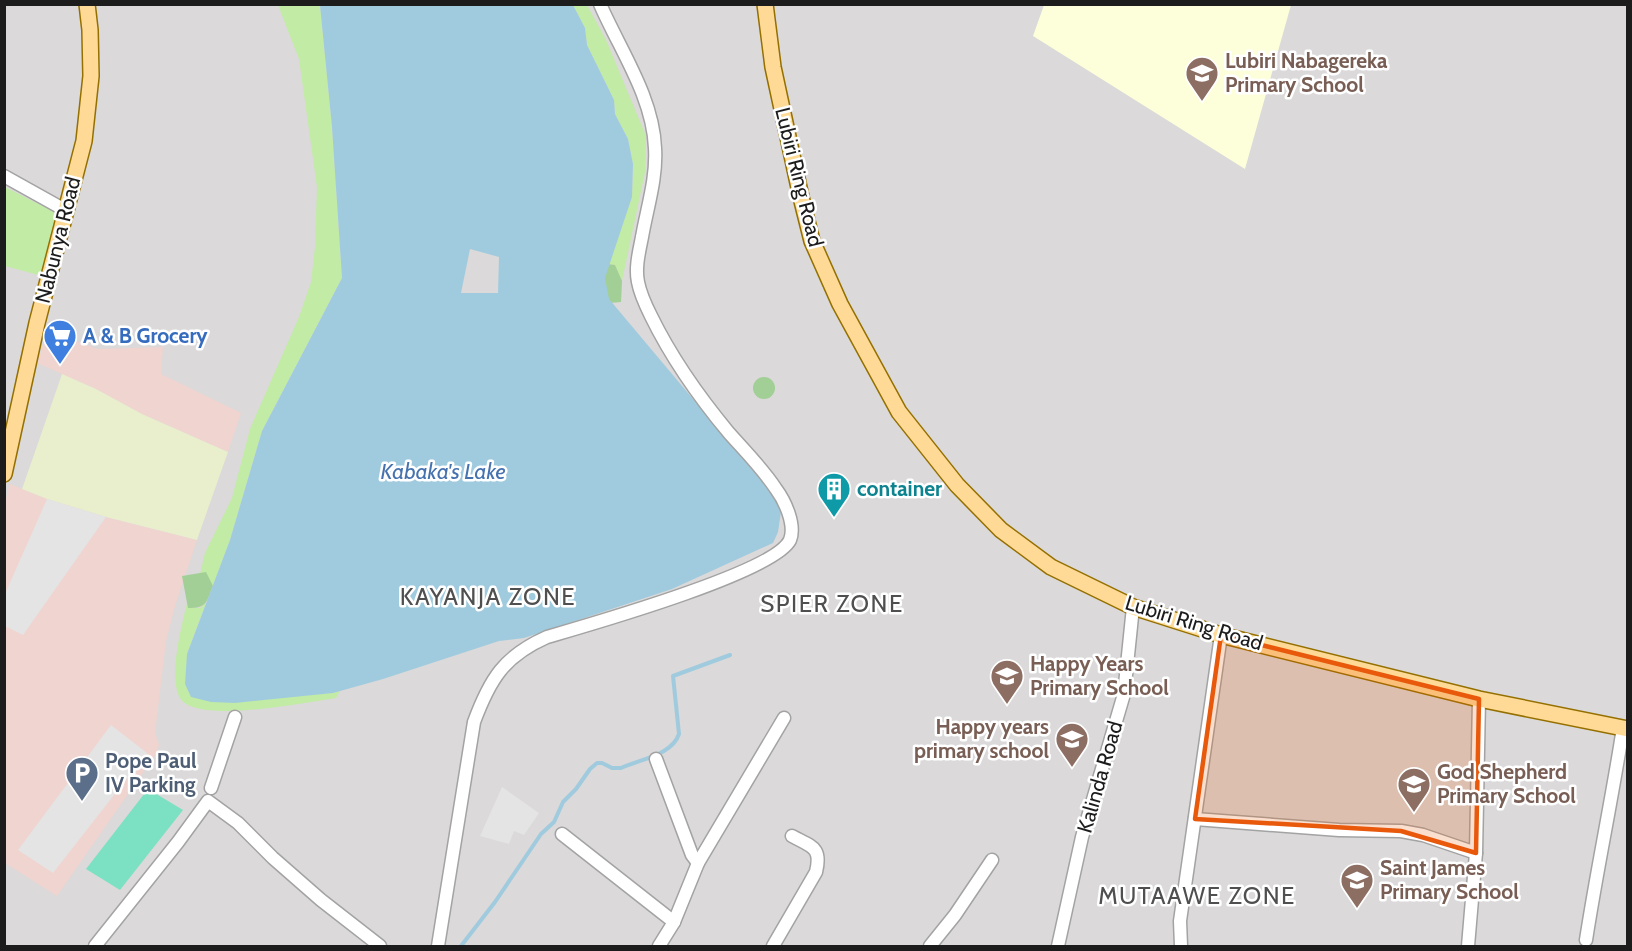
<svg xmlns="http://www.w3.org/2000/svg" width="1632" height="951" font-family="Cabin,sans-serif">
  <style>
    .residential { fill: #dbd9d9 }
    .commercial { fill: #f0d4d0 }
    .education { fill: #fcffda }
    .farmland { fill: #e9eecc }
    .grass { fill: #c2eba5 }
    .forest { fill: #a1cf95 }
    .pitch { fill: #7ce1c2 }
    .parking { fill: #e4e4e4 }
    .water { fill: #a0cbde; fill-rule: evenodd }
    .lines { fill: none; stroke-linecap: round; stroke-linejoin: round }
    .stream { stroke: #a0cbde; stroke-width: 4 }
    .minor-casing { stroke: #a3a3a3; stroke-width: 15 }
    .major-casing { stroke: #957000; stroke-width: 18 }
    .minor { stroke: #fff; stroke-width: 12 }
    .major { stroke: #ffda96; stroke-width: 15 }
    .marked { fill: #e8590c; fill-opacity: 0.2; stroke: #e8590c; stroke-width: 4.5; stroke-linejoin: round }
    .labels { text-anchor: middle; stroke-width: 5; stroke-linejoin: round; paint-order: stroke }
    .education-label { font-size: 21px; font-weight: bold; fill: #785e54; stroke: #fff; text-anchor: start }
    .street-label { font-size: 21px; fill: #1c1c1c; stroke: #fff }
    .shop-label { font-size: 21px; font-weight: bold; fill: #366cbe; stroke: #fff; text-anchor: start }
    .culture-label { font-size: 21px; font-weight: bold; fill: #0d838f; stroke: #fff; text-anchor: start }
    .service-label { font-size: 21px; font-weight: bold; fill: #4e5e75; stroke: #fff; text-anchor: start }
    .water-label { font-size: 22px; font-style: italic; fill: #4672af; stroke: #fff }
    .quarter-label { font-size: 24px; letter-spacing: 1.5px; fill: #4f4f4f; stroke: #fff }
  </style>
  <rect width="100%" height="100%" fill="#eeebe2"/>
  <rect class="residential" x="5" y="5" width="1622" height="941"/>
  <g class="commercial">
    <polygon points="48,330 97,349 163,347 161,374 241,413 228,452 142,414 96,389 37,363"/>
    <polygon points="10,484 47,499 106,517 197,540 175,606 166,641 155,733 159,745 156,754 57,896 5,863 4,506"/>
  </g>
  <polygon class="education" points="1044,5 1291,5 1245,169 1033,36"/>
  <polygon class="farmland" points="62,374 96,389 142,414 228,452 197,540 106,517 47,499 22,489"/>
  <g class="grass">
    <polygon points="278,5 320,5 332,127 342,278 262,431 230,540 213,586 206,573 200,574 205,553 232,498 250,429 299,317 311,282 315,247 317,187 299,59"/>
    <polygon points="573,5 587,5 606,40 646,136 645,172 622,281 615,265 609,264 632,197 633,164 628,139 615,114 614,100 587,45 585,28"/>
    <polygon points="5,187 56,213 42,276 5,266"/>
    <path d="M 187,603 L 188,608 L 200,608 L 206,603 L 187,654 L 333,693 L 340,691 L 336,698 C 307,702 196,725 180,698 C 168,677 182,625 187,603 Z"/>
  </g>
  <g class="forest">
    <polygon points="601,263 615,265 622,281 621,302 598,304"/>
    <circle cx="764" cy="388" r="11"/>
    <path d="M 206,572 L 213,586 C 206,603 207,608 188,608 L 182,576 Z"/>
  </g>
  <polygon class="pitch" points="148,789 183,810 120,890 86,869"/>
  <g class="parking">
    <polygon points="47,499 106,517 23,635 5,626 5,594"/>
    <polygon points="111,725 147,753 53,873 18,850"/>
    <polygon points="502,787 539,813 524,835 514,831 509,844 480,836"/>
  </g>
  <path class="water" d="M 320,5 L 573,5 L 585,28 L 587,45 L 614,100 L 615,114 L 628,139 L 633,164 L 632,197 L 605,278 L 609,299 L 782,505 L 778,532 L 773,543 L 672,589 L 524,638 L 499,641 L 383,679 L 333,693 L 235,703 L 211,702 L 191,697 L 185,684 L 187,654 L 230,540 L 262,431 L 342,278 L 332,127 ZM 470,249 L 499,257 L 498,293 L 461,293 Z"/>
  <g class="lines">
    <path class="stream" d="M 461,946 L 495,902 L 541,834 L 554,822 L 563,802 L 576,789 L 590,769 L 597,763 L 602,763 L 612,768 L 621,768 C 641,759 672,755 679,734 L 673,676 L 730,655"/>
    <defs>
      <g id="minor">
        <polyline points="4,176 65,210"/>
        <polyline points="656,759 692,855 698,863"/>
        <polyline points="211,788 235,717"/>
        <polyline points="1195,819 1339,830 1401,831 1423,835 1476,853"/>
        <polyline points="562,834 674,922"/>
        <path d="M 1586,940 C 1597,869 1612,799 1623,728"/>
        <polyline points="95,946 178,842 208,801 238,823 273,858 321,900 380,946"/>
        <path d="M 438,946 L 474,722 C 490,679 504,656 547,637 C 588,625 775,572 790,540 C 796,525 785,501 776,489 C 763,469 745,451 729,433 C 699,397 672,359 651,316 C 646,306 640,293 638,282 C 635,268 639,252 642,237 C 647,208 657,178 655,148 C 653,97 620,50 600,4"/>
        <polyline points="659,946 674,922 698,863 784,718"/>
        <path d="M 773,946 L 816,872 C 822,847 812,847 792,836"/>
        <polyline points="930,946 955,915 992,860"/>
        <polyline points="1058,946 1082,837 1124,694 1133,607"/>
        <polyline points="1181,946 1180,921 1221,635"/>
        <polyline points="1468,946 1476,853 1479,699"/>
      </g>
      <g id="major">
        <polyline points="765,4 773,67 801,197 812,241 840,304 899,412 957,485 1001,530 1051,567 1133,607 1221,635 1479,699 1628,729"/>
        <polyline points="4,474 37,323 84,141 91,76 90,30 87,4"/>
      </g>
    </defs>
    <use href="#minor" class="minor-casing"/>
    <use href="#major" class="major-casing"/>
    <use href="#minor" class="minor"/>
    <use href="#major" class="major"/>
  </g>
  <path class="marked" d="M 1221,635 L 1479,699 L 1476,853 L 1401,831 L 1195,819 Z"/>
  <defs>
    <symbol id="school-pin" viewBox="-11 -11 22 30"><path d="M0 17L-7.5 6A9.5 9.5 0 1 1 7.5 6Z" fill="#8d6e63" stroke="#fff"/><path d="M0-5L7-2L0 1L-7-2ZM-4 1L0 2.5L4 1V4Q0 6-4 4Z" fill="#fff"/></symbol>
    <symbol id="supermarket-pin" viewBox="-11 -11 22 30"><path d="M0 17L-7.5 6A9.5 9.5 0 1 1 7.5 6Z" fill="#3f7fe0" stroke="#fff"/><path d="M-6-5.5h2.5l.6 2H6L4.5 2H-2.5L-4.4-4H-6ZM-1.5 3.2a1.3 1.3 0 1 0 .1 0ZM3 3.2a1.3 1.3 0 1 0 .1 0Z" fill="#fff"/></symbol>
    <symbol id="building-pin" viewBox="-11 -11 22 30"><path d="M0 17L-7.5 6A9.5 9.5 0 1 1 7.5 6Z" fill="#0f9aa8" stroke="#fff"/><path d="M-4-6H4V6H1V3H-1V6H-4ZM-2.5-4.3h1.7v1.8h-1.7ZM.8-4.3h1.7v1.8H.8ZM-2.5-1h1.7V.8h-1.7ZM.8-1h1.7V.8H.8Z" fill="#fff"/></symbol>
    <symbol id="parking-pin" viewBox="-11 -11 22 30"><path d="M0 17L-7.5 6A9.5 9.5 0 1 1 7.5 6Z" fill="#5c6f8a" stroke="#fff"/><path d="M-3.5-5.5H1a3.5 3.5 0 0 1 0 7H-1V5.5H-3.5ZM-1-3.4V-.6H.8a1.4 1.4 0 0 0 0-2.8Z" fill="#fff"/></symbol>
  </defs>
  <g fill-rule="evenodd">
    <use href="#school-pin" x="1183" y="54" width="38" height="52"/>
    <use href="#supermarket-pin" x="41" y="317" width="38" height="52"/>
    <use href="#building-pin" x="815" y="470" width="38" height="52"/>
    <use href="#school-pin" x="988" y="657" width="38" height="52"/>
    <use href="#school-pin" x="1053" y="720" width="38" height="52"/>
    <use href="#parking-pin" x="63" y="754" width="38" height="52"/>
    <use href="#school-pin" x="1395" y="765" width="38" height="52"/>
    <use href="#school-pin" x="1338" y="861" width="38" height="52"/>
  </g>
  <g class="labels">
    <g class="education-label">
      <text x="1225" y="68">Lubiri Nabagereka<tspan x="1225" dy="24">Primary School</tspan></text>
      <text x="1030" y="671">Happy Years<tspan x="1030" dy="24">Primary School</tspan></text>
      <text x="1049" y="734" text-anchor="end">Happy years<tspan x="1049" dy="24">primary school</tspan></text>
      <text x="1437" y="779">God Shepherd<tspan x="1437" dy="24">Primary School</tspan></text>
      <text x="1380" y="875">Saint James<tspan x="1380" dy="24">Primary School</tspan></text>
    </g>
    <g class="street-label">
      <text transform="translate(799 177) rotate(76)" y="7">Lubiri Ring Road</text>
      <text transform="translate(58 240) rotate(-76)" y="7">Nabunya Road</text>
      <text transform="translate(1194 623) rotate(17)" y="7">Lubiri Ring Road</text>
      <text transform="translate(1100 777) rotate(-74)" y="7">Kalinda Road</text>
    </g>
    <g class="shop-label">
      <text x="83" y="343">A &amp; B Grocery</text>
    </g>
    <g class="culture-label">
      <text x="857" y="496">container</text>
    </g>
    <g class="service-label">
      <text x="105" y="768">Pope Paul<tspan x="105" dy="24">IV Parking</tspan></text>
    </g>
    <g class="water-label">
      <text x="443" y="479">Kabaka's Lake</text>
    </g>
    <g class="quarter-label">
      <text x="488" y="605">KAYANJA ZONE</text>
      <text x="832" y="612">SPIER ZONE</text>
      <text x="1197" y="904">MUTAAWE ZONE</text>
    </g>
  </g>
  <rect width="1632" height="951" fill="none" stroke="#1c1c1c" stroke-width="12"/>
</svg>
